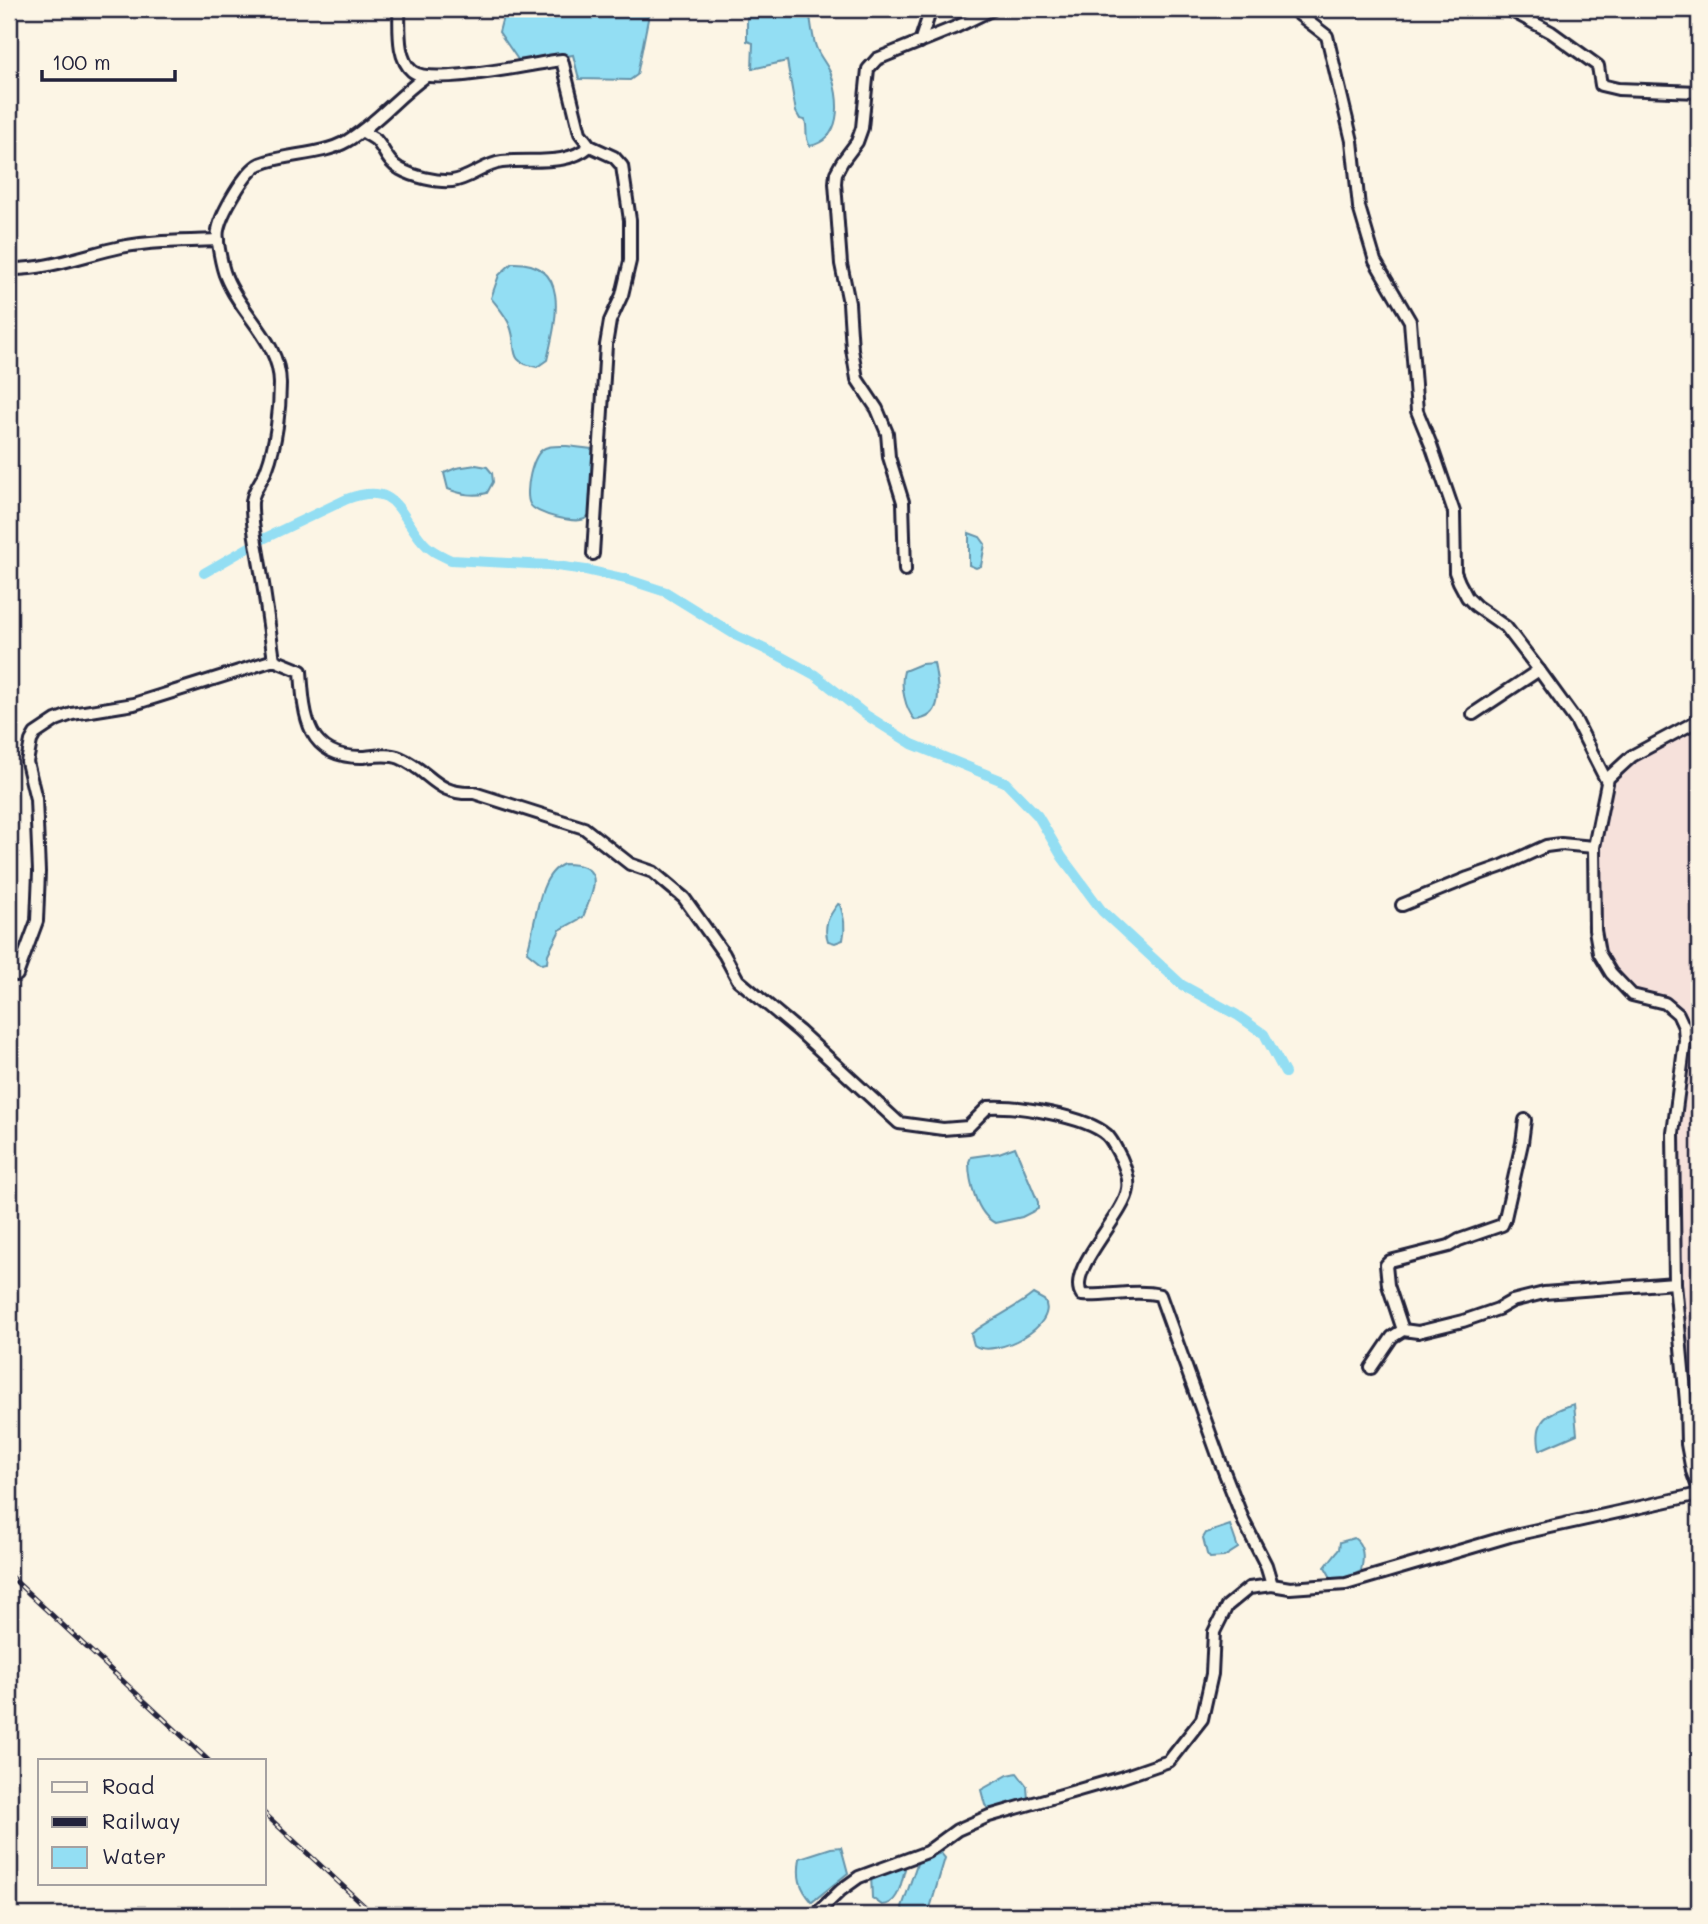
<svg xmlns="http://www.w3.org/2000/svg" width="1708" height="1924" font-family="Mali,sans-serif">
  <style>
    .built { fill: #f6e1db }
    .water { fill: #93def3; stroke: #6693a9; stroke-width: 2 }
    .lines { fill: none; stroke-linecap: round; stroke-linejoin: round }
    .canal { stroke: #93def3; stroke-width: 10 }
    .minor-casing { stroke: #22223b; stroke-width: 16 }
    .minor { stroke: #fcf5e5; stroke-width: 10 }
    .rail-casing { stroke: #22223b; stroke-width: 5 }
    .rail { stroke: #fcf5e5; stroke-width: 2.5; stroke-dasharray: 8; stroke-linecap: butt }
  </style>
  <rect width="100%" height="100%" fill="#fcf5e5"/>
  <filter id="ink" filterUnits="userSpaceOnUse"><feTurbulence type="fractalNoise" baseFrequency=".0143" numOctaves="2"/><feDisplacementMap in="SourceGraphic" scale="14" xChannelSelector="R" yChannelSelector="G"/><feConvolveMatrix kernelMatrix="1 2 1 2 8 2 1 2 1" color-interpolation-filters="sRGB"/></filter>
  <g filter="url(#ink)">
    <polygon class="built" points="1699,722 1699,1481 1687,1397 1679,1302 1677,1134 1687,1047 1679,1014 1633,994 1611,973 1596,930 1594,851 1609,778 1632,757"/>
    <g class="water">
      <polygon points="505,9 650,9 637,75 630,80 579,79 573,55 521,64 499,32"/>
      <path d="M 744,9 L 809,9 C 811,21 812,36 816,47 C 820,58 829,66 832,77 C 840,103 842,139 810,146 C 804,138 808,129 805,120 L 800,119 L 796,112 L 787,61 L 752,69 L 753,43 L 747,41 L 747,11 Z"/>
      <path d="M 512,263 C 572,261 556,322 547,360 L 537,367 C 505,362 519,348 510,326 C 506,315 498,307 491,298 L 499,275 Z"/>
      <path d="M 567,446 L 592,449 L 595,454 L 591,509 C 590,513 590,515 586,518 C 577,525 534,514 530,504 C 524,493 532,454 545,448 C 551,445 560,446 567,446 Z"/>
      <path d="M 476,465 L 487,467 L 492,473 L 493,482 L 487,493 C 473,497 461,494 448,489 L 444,473 L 456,468 Z"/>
      <polygon points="969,533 980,537 985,544 981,566 976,568 969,565"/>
      <path d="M 934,663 C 938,686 946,718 915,720 C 905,709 900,685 904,671 L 921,664 Z"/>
      <path d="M 564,864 C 607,864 594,889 583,917 L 560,930 L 548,954 L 547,963 L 542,964 L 527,952 C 536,926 537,874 564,864 Z"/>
      <path d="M 838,904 L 840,905 C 844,917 846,927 843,940 L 835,943 L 828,941 C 823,926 828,917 838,904 Z"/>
      <path d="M 1015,1147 L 1038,1202 L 1038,1209 L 1022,1217 L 995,1223 C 976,1213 969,1181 969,1162 L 971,1157 L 999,1153 Z"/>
      <path d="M 1033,1294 L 1044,1300 C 1061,1325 994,1360 974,1345 L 971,1334 C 991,1318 1014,1310 1033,1294 Z"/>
      <path d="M 1574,1404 L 1577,1434 L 1540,1450 C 1533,1420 1548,1412 1574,1404 Z"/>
      <polygon points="1230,1525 1238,1548 1224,1557 1210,1558 1207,1554 1203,1538 1206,1533"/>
      <path d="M 1354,1538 C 1365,1546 1364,1559 1361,1571 L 1348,1578 L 1333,1581 L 1325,1567 L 1339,1549 L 1340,1542 Z"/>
      <polygon points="1017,1773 1027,1786 1028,1800 992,1813 985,1805 981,1790 1008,1775"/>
      <path d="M 841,1847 L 848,1873 L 812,1902 C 799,1887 797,1877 800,1858 L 831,1848 Z"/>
      <polygon points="941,1853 945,1858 928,1915 904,1915 902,1907 918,1861"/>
      <path d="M 905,1864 L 905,1869 C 901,1882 899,1905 882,1905 L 872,1898 L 871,1874 Z"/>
    </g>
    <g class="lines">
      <path class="canal" d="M 204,573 L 265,538 L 347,499 C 397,481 397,512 423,542 C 430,551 441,555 451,560 L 549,565 L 586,570 L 626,579 L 666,592 L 737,636 L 780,656 L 815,675 L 866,715 L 912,744 L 1005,782 L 1038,816 L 1062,857 L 1102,911 L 1182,985 L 1237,1015 L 1264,1034 L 1285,1073"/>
      <defs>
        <g id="minor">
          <path d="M 399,9 C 400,27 396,57 412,71 C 431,87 534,63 562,60 L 580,133 L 590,146 L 614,157 L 622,166 L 630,220 L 630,261 L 622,295 L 610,321 L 606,345 L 593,554"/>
          <polyline points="1292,9 1327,36 1352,141 1359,207 1375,261 1410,321 1417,411 1431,445 1454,512 1455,572 1459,582 1467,597 1476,606 1506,627 1539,670 1576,721 1607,782"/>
          <polyline points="1508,9 1551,32 1598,66 1601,85 1618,89 1699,92"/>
          <polyline points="920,42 931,9"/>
          <path d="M 362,131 C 366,134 372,137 376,140 C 385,150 387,162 400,169 C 414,177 436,182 452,181 C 470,179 484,164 502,162 C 532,158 565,167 590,146"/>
          <path d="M 9,269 C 47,270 84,255 121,247 C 153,241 185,241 218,240"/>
          <polyline points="905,570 903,502 889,457 887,433 877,409 857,379 852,349 849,303 841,264 835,183 836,173 842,162 857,142 862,128 868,69 877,59 956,27 993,9"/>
          <path d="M 274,660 C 269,626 265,593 259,560 C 256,541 251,521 252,502 C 253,489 263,480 267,468 C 276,444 280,410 280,384 C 280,341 241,315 226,277 C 222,268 216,239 218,230 C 221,214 245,171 260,164 C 287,153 321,156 347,141 C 377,123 397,97 425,77"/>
          <polyline points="1473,714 1539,670"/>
          <polyline points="1699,720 1632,756 1608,778 1594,847 1595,930 1599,953 1611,973 1632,995 1665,1003 1678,1014 1684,1027 1685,1041 1673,1133 1675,1283 1686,1402 1687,1444 1692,1471 1699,1490"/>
          <polyline points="1402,905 1468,878 1502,866 1546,846 1561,844 1594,847"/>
          <path d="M 17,975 L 37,921 L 39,872 L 36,799 L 27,762 L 31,741 L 35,734 L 56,720 L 72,714 L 134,704 L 274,660 L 301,671 C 304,716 306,758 363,757 C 374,756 389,753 400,758 C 432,772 435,795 474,793 L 584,828 L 630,864 L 653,872 L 684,898 L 724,954 L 738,980 L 799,1031 L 899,1123 L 943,1129 L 968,1127 L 988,1107 C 1016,1105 1086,1116 1107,1135 C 1113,1141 1117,1151 1121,1158 C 1125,1167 1130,1179 1128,1189 C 1124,1217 1065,1271 1082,1295 C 1107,1297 1135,1289 1160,1295 L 1220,1461 L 1244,1522 L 1266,1565 L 1272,1585"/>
          <polyline points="1403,1330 1388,1285 1386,1265 1390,1261 1449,1246 1459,1240 1502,1225 1505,1218 1522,1143 1525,1120"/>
          <polyline points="1371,1368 1392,1337 1403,1330 1418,1332 1463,1321 1498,1309 1512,1301 1544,1293 1675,1283"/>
          <polyline points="815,1915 841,1890 859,1877 927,1852 957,1830 989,1816 1120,1778 1169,1761 1202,1719 1212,1674 1214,1632 1227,1606 1249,1588 1272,1585 1290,1588 1346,1584 1510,1536 1699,1494"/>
        </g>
      </defs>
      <use href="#minor" class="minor-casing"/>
      <use href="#minor" class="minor"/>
      <defs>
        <g id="rail">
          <polyline points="9,1575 209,1761"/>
          <polyline points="264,1813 374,1915"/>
        </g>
      </defs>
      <use href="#rail" class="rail-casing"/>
      <use href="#rail" class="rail"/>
    </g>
  </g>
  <rect width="1708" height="1924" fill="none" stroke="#fcf5e5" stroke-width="35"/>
  <rect x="18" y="18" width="1673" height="1889" fill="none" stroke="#22223b" stroke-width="2.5" filter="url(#ink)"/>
  <rect x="38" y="1759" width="228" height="126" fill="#fcf5e5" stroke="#a5a1a1" stroke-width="2"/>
  <rect x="52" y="1782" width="35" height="10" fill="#fcf5e5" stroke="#a5a1a1" stroke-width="2"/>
  <text x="102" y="1794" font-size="21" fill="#22223b">Road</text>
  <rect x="52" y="1817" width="35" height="10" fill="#22223b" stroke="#a5a1a1" stroke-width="2"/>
  <text x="102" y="1829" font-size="21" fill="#22223b">Railway</text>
  <rect x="52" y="1847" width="35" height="21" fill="#93def3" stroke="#a5a1a1" stroke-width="2"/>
  <text x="102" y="1864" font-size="21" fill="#22223b">Water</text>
  <path d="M42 70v10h133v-10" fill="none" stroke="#22223b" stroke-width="3.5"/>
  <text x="52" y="70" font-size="21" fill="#22223b" stroke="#fcf5e5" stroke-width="5" paint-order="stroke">100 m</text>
</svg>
